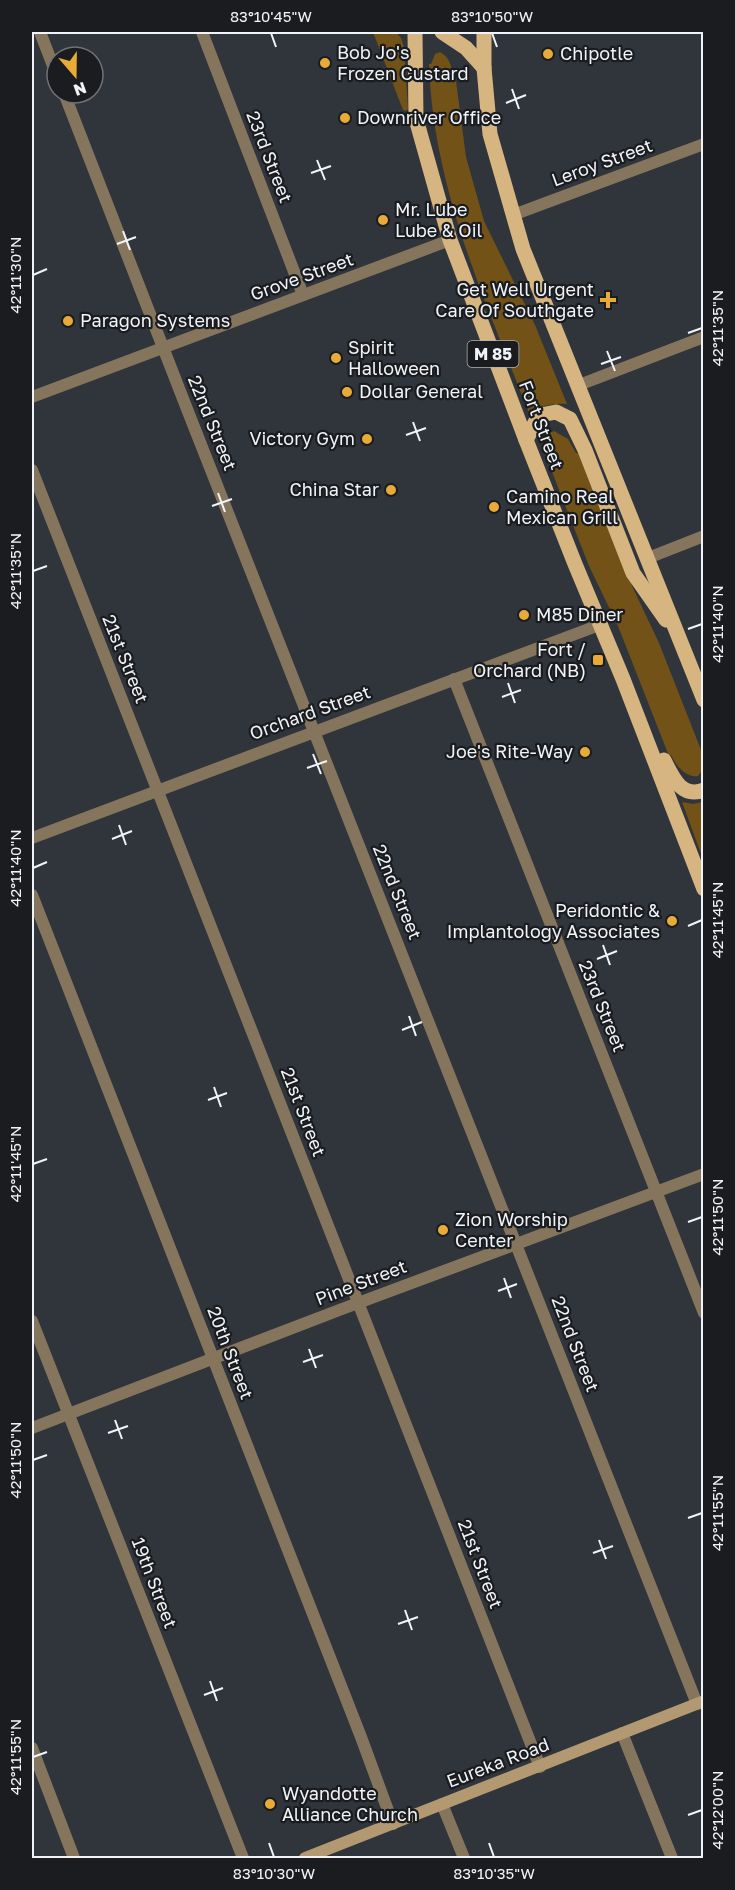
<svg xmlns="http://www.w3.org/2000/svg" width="735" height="1890" font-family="'Golos Text',sans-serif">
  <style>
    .green { fill: #725217 }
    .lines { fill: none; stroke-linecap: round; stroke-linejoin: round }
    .street { stroke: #86755d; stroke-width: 12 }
    .secondary { stroke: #b39971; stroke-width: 12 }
    .primary { stroke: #d6b581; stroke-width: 15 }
    .ticks { fill: none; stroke: #f0f4f8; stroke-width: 2 }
    .poi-dot { fill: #e9ab38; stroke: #1a1c1f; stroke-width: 2 }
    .labels { text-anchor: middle; stroke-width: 4.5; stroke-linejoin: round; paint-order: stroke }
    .shield { fill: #1a1c1f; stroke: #b0b3b7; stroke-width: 1.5 }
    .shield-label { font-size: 16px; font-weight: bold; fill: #f0f4f8 }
    .poi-label { font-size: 18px; fill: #f0f4f8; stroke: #1a1c1f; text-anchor: start }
    .street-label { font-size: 18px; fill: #f0f4f8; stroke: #1a1c1f }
    .neatline { fill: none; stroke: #f0f4f8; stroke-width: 2 }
    .ticks-label { font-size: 15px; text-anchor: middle; fill: #f0f4f8 }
  </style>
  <rect width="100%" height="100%" fill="#2f353b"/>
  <g class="green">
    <polygon points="373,32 396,32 401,38 404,47 408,109 406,111 403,110"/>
    <path d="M 440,52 C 451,58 452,69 454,80 L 456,81 L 466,157 L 484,221 L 535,325 L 567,404 C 552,403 542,406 529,413 C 485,300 433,188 429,64 L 431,64 L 435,54 Z"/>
    <path d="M 554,431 L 568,439 L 576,453 L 579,453 L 633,588 L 659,643 L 703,755 L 702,771 L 698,776 C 686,778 676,766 671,755 L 669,756 L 618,626 L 589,566 L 543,449 C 547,443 543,434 554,431 Z"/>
    <polygon points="682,802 693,804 703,802 703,859"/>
  </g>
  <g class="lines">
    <g class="street">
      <polyline points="40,32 57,76"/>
      <polyline points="202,32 303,295"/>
      <path d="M 64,93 C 272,631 487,1166 697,1704"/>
      <polyline points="513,215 704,144"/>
      <polyline points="579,385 704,337"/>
      <polyline points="32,397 450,240"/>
      <polyline points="32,470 540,1767"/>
      <polyline points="648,558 704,536"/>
      <polyline points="454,679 704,1313"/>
      <polyline points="32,838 602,624"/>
      <polyline points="32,895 361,1737 393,1824"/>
      <polyline points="32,1321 243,1858"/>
      <polyline points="32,1428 342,1309 704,1174"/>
      <polyline points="622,1733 672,1858"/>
      <polyline points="32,1748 74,1858"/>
      <polyline points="442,1804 464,1858"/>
    </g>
    <polyline class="secondary" points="305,1858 704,1701"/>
    <g class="primary">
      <polyline points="415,32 416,119 450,240 526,440 575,564 623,679 704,889"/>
      <polyline points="442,32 466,48 484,68"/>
      <polyline points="484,32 484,68 490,134 523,249 704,700"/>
      <polyline points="526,440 537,419 546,414 556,412 570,419 585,450 633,573 666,620"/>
      <path d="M 664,760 C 672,776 681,799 704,790"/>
    </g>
  </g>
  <path class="ticks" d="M 271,33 L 276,47M 492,33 L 497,47M 512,89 L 519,109M 506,103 L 526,95M 317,160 L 325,180M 311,173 L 331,166M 123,231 L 130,250M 117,244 L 136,237M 33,275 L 47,269M 688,333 L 702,328M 607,351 L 615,371M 601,364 L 621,357M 413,422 L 420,441M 406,435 L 426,428M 218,493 L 225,512M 212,506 L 232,499M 33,571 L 47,566M 688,629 L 702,624M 508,683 L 515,703M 502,697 L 521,690M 313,754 L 321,774M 307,768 L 327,761M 119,825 L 126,845M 112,839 L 132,831M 33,868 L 47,862M 688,926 L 702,920M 603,945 L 610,965M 597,959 L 617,951M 409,1016 L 416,1036M 402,1030 L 422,1022M 214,1087 L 221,1107M 208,1100 L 227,1093M 33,1164 L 47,1159M 688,1222 L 702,1217M 504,1278 L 511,1298M 498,1291 L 517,1284M 309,1349 L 316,1368M 303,1362 L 323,1355M 115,1420 L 122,1439M 108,1433 L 128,1426M 33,1460 L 47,1455M 688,1518 L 702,1513M 599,1540 L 606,1559M 593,1553 L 613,1546M 405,1610 L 412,1630M 398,1624 L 418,1617M 210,1681 L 217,1701M 204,1695 L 223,1688M 33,1757 L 47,1752M 688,1815 L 702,1810M 269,1843 L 274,1857M 489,1843 L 494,1857"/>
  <g class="poi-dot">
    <circle cx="548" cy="54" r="6"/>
    <circle cx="325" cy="63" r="6"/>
    <circle cx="345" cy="118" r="6"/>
    <circle cx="383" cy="220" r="6"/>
    <path d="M605 291h6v6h6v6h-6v6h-6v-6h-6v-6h6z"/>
    <circle cx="68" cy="321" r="6"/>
    <circle cx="336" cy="358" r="6"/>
    <circle cx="347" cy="392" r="6"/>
    <circle cx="367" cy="439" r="6"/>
    <circle cx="391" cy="490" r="6"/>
    <circle cx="494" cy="507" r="6"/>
    <circle cx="524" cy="615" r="6"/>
    <rect x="592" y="654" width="12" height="12" rx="3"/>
    <circle cx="585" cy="752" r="6"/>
    <circle cx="672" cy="921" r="6"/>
    <circle cx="443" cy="1230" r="6"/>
    <circle cx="270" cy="1804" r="6"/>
  </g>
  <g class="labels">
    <rect class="shield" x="467.5" y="341" width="51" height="26" rx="4.5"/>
    <g class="shield-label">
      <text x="493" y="360">M 85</text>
    </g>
    <g class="poi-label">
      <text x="337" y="59">Bob Jo's<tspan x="337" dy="21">Frozen Custard</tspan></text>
      <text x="560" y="60">Chipotle</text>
      <text x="357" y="124">Downriver Office</text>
      <text x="395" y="216">Mr. Lube<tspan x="395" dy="21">Lube &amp; Oil</tspan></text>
      <text x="594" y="296" text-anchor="end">Get Well Urgent<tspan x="594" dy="21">Care Of Southgate</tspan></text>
      <text x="80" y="327">Paragon Systems</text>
      <text x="348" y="354">Spirit<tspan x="348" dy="21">Halloween</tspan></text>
      <text x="359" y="398">Dollar General</text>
      <text x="355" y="445" text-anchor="end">Victory Gym</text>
      <text x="379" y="496" text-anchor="end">China Star</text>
      <text x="506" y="503">Camino Real<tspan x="506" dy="21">Mexican Grill</tspan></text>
      <text x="536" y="621">M85 Diner</text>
      <text x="586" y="656" text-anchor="end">Fort /<tspan x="586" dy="21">Orchard (NB)</tspan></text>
      <text x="573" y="758" text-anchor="end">Joe's Rite-Way</text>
      <text x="660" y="917" text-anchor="end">Peridontic &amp;<tspan x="660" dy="21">Implantology Associates</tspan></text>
      <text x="455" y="1226">Zion Worship<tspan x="455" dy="21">Center</tspan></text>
      <text x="282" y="1800">Wyandotte<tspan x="282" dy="21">Alliance Church</tspan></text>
    </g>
    <g class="street-label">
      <text transform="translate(269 157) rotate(69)" y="6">23rd Street</text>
      <text transform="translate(602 163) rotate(-20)" y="6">Leroy Street</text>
      <text transform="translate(302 277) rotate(-20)" y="6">Grove Street</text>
      <text transform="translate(212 423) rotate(68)" y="6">22nd Street</text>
      <text transform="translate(541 425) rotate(69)" y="6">Fort Street</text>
      <text transform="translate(125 659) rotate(68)" y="6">21st Street</text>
      <text transform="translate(310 713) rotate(-20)" y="6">Orchard Street</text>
      <text transform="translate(397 892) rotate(68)" y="6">22nd Street</text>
      <text transform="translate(602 1006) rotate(68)" y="6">23rd Street</text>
      <text transform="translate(303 1112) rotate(69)" y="6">21st Street</text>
      <text transform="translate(361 1283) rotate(-21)" y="6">Pine Street</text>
      <text transform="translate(575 1344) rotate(69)" y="6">22nd Street</text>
      <text transform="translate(230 1353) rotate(69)" y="6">20th Street</text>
      <text transform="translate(480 1564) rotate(69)" y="6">21st Street</text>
      <text transform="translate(154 1583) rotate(69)" y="6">19th Street</text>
      <text transform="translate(498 1763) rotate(-21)" y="6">Eureka Road</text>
    </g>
  </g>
  <rect width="735" height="1890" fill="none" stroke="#1a1c1f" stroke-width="66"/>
  <g transform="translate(75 75) rotate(160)"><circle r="28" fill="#1a1c1f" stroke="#707276" stroke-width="1.5"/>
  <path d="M0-4.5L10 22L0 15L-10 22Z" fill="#e9ab38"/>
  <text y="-9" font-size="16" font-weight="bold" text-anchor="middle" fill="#f0f4f8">N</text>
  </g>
  <rect x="33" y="33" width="669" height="1824" class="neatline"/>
  <g class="ticks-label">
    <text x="271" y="22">83°10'45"W</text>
    <text x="492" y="22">83°10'50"W</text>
    <text transform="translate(16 275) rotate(-90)" y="5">42°11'30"N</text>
    <text transform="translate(718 328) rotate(-90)" y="5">42°11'35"N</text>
    <text transform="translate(16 571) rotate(-90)" y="5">42°11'35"N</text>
    <text transform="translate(718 624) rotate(-90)" y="5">42°11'40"N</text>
    <text transform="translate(16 868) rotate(-90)" y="5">42°11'40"N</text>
    <text transform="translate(718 920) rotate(-90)" y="5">42°11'45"N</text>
    <text transform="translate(16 1164) rotate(-90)" y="5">42°11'45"N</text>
    <text transform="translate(718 1217) rotate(-90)" y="5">42°11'50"N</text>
    <text transform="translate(16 1460) rotate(-90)" y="5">42°11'50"N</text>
    <text transform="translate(718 1513) rotate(-90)" y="5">42°11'55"N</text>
    <text transform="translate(16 1757) rotate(-90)" y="5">42°11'55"N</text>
    <text transform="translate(718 1810) rotate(-90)" y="5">42°12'00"N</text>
    <text x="274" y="1879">83°10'30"W</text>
    <text x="494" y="1879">83°10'35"W</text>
  </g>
</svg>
